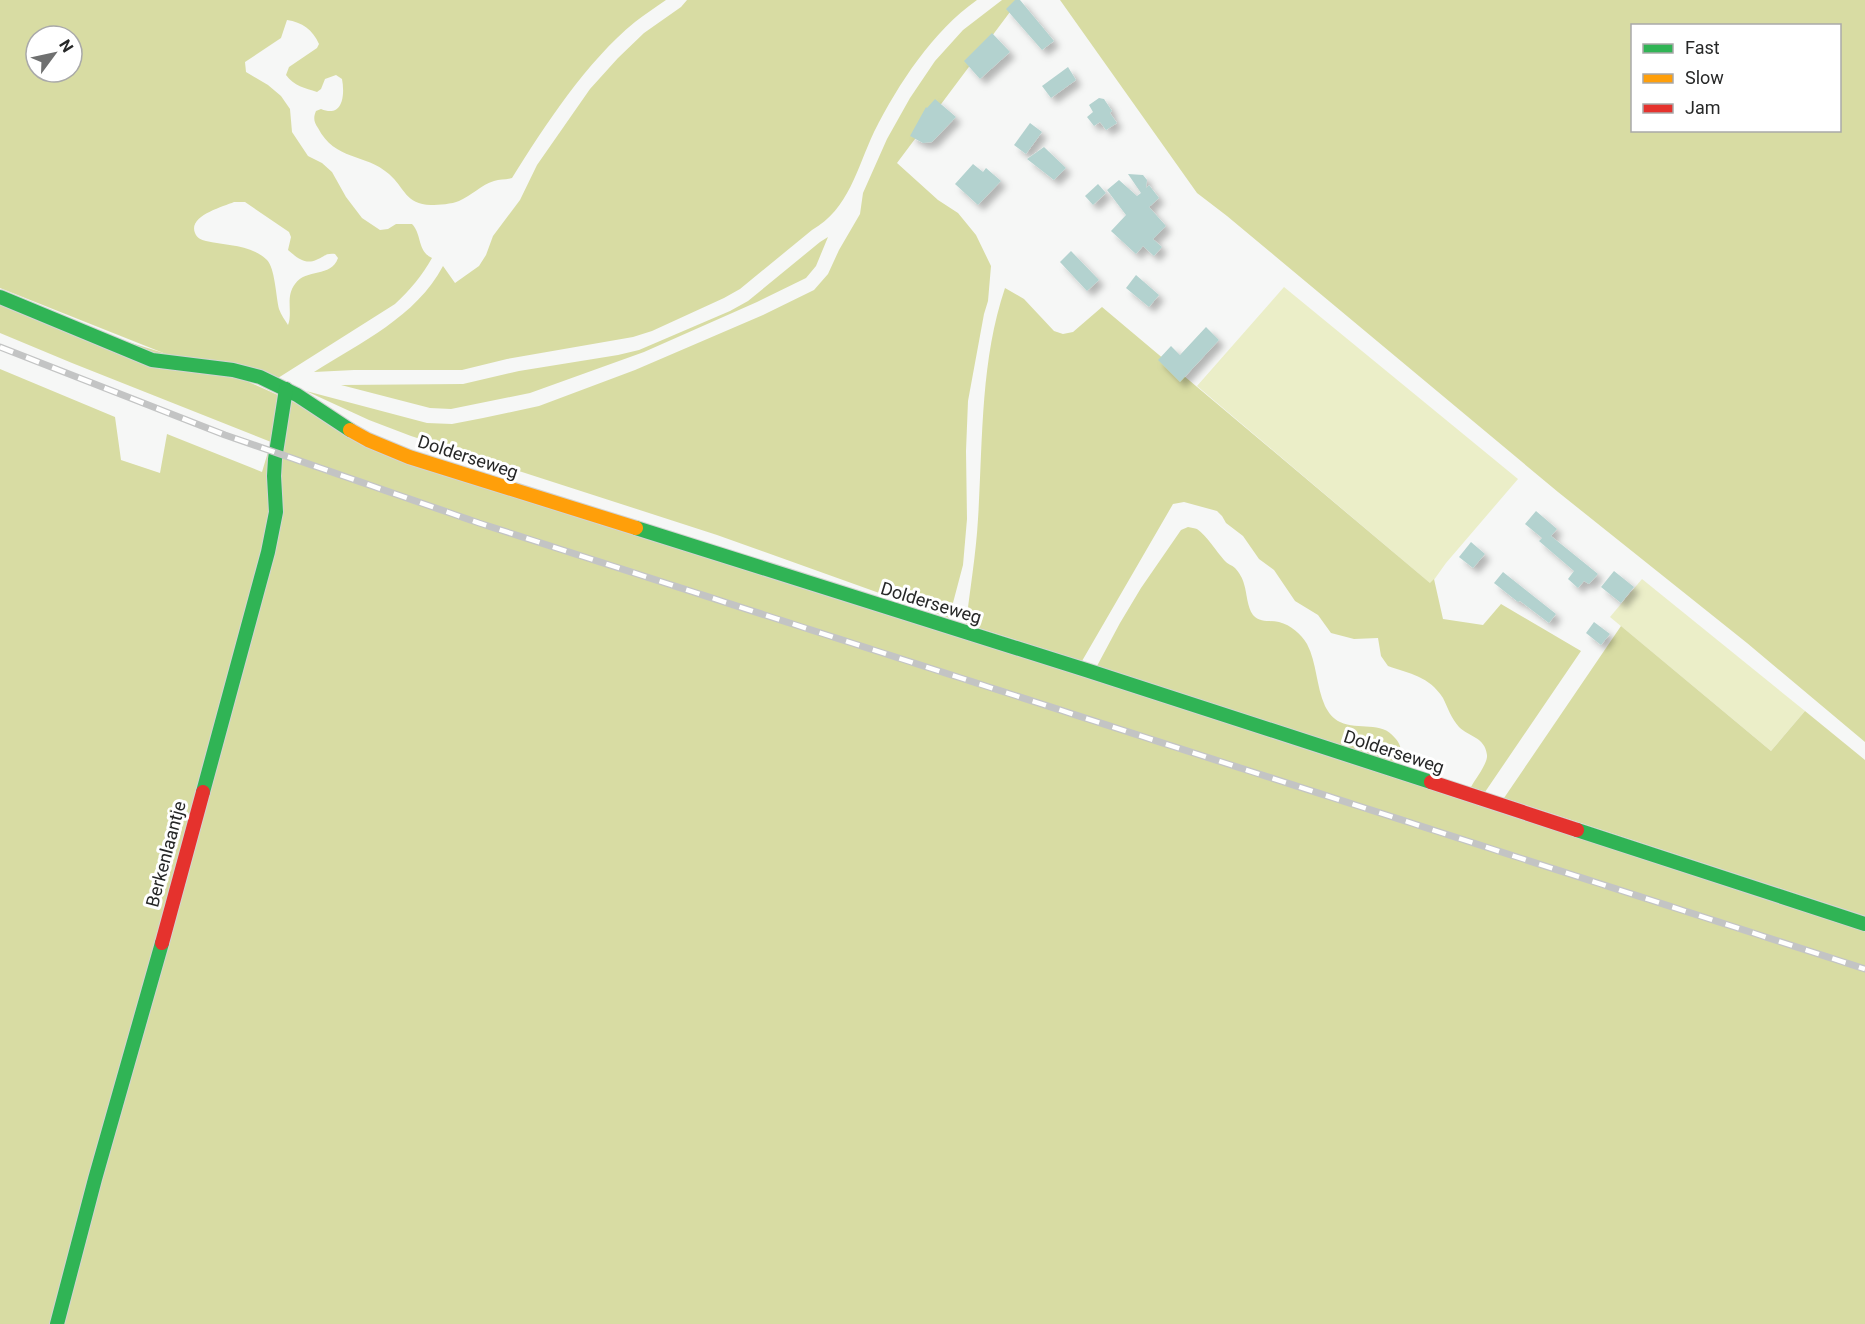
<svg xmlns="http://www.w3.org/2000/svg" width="1865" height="1324" font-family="Roboto,sans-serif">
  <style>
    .green { fill: #ebeec8 }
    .forest { fill: #d8dca3; fill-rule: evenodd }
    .building { fill: #b3d2cf; filter: url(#shadow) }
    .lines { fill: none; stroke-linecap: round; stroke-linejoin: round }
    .fast-casing { stroke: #d3d4d3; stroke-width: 16 }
    .slow-casing { stroke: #d3d4d3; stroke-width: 16 }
    .jam-casing { stroke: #d3d4d3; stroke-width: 16 }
    .fast { stroke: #30b455; stroke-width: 14 }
    .slow { stroke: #ff9f0a; stroke-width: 14 }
    .jam { stroke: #e5322d; stroke-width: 14 }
    .rail-casing { stroke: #c3c4c4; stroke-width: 7 }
    .rail { stroke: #fff; stroke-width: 4.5; stroke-dasharray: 14; stroke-linecap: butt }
    .labels { text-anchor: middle; stroke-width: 6; stroke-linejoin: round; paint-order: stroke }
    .street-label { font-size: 18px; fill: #272828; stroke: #fff }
  </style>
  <defs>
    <filter id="shadow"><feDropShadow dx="5.5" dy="5.5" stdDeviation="3" flood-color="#0004"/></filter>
  </defs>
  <rect width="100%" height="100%" fill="#f6f7f6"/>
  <g class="green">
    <polygon points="1284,287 1518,479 1446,563 1431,584 1197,386"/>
    <polygon points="1642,579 1805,711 1771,751 1610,617"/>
  </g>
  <g class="forest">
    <path d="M 0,0 L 666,0 C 656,7 645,14 635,22 C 587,61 545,125 512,178 C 506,180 500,179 494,181 C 481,185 471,196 459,201 C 452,204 439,205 431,205 C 405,204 405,188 389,174 C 365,153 335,161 318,128 C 314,122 313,118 316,111 L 321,109 C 343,118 345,95 342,79 L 336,75 L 325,79 L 321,89 L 317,92 C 305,88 294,86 286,75 L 289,67 L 317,48 L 319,44 C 313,30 302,22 287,20 L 281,38 L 245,62 L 246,72 L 268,85 L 281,96 L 290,109 L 292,132 L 308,156 L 322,163 L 332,172 L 346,197 L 362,218 L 380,230 L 388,229 L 396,224 L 412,224 C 422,234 417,251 432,258 C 422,276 410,290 395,304 L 278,378 L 171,356 L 0,288 ZM 36,36 L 72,36 L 72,72 L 36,72 ZM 234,202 L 245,202 L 289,232 L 291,237 L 288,250 C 296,257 305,265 316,260 C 324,257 325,253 335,254 L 338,258 C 331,278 306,268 295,284 C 285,297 293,312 288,325 C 285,320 281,315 279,309 C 276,297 275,268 267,260 C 251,244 226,246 206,241 C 201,240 197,238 195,233 C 188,216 222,207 234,202 Z"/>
    <path d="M 687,0 L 977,0 C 932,32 899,83 874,132 C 857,168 849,209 812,230 L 740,289 L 724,298 L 652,331 L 633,337 L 507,359 L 462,370 L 354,370 L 314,372 C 361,342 416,317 443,266 L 455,283 L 479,266 L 486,255 L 493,236 L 520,200 L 537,165 L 590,89 L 618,58 L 644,33 L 681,7 Z"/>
    <polygon points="1002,0 1019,0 897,163 938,200 958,213 976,235 991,266 988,301 984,314 968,401 966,451 967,519 963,565 949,618 717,535 411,436 369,420 306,391 427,423 452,424 483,418 539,406 635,370 763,315 814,290 828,274 839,250 860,214 863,193 887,139 910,98 935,61 963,30"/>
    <path d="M 1060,0 L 1865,0 L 1865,742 L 1747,643 L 1558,492 L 1227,216 L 1197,193 ZM 1632,26 L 1840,26 L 1840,130 L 1632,130 Z"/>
    <polygon points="828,237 816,266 806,278 757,302 644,352 530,393 451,409 430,408 341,385 463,384 519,371 618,355 639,350 730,311 748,301 820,242"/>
    <path d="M 1005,288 L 1024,299 L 1054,331 L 1063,334 L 1073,332 L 1102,307 L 1430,583 L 1434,579 L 1443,619 L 1483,625 L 1501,604 L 1581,651 L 1485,792 L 1471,787 C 1476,778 1488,763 1487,755 C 1485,737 1469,737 1459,727 C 1451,718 1448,708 1443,698 C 1429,676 1410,674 1388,666 L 1381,656 L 1378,638 L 1354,639 L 1331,633 L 1318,615 L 1295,601 L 1274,570 L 1259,559 L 1243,536 L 1226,523 L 1222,516 L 1217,511 L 1184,502 L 1173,504 L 1082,661 L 966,624 C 970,589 976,554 978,519 C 983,442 980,362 1005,288 Z"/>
    <polygon points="0,302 231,374 300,405 354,439 1865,931 1865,1324 0,1324 0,369 115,417 121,460 160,473 167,434 262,472 271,442 72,363 0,333"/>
    <path d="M 1188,527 C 1191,528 1195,528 1197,529 C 1206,535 1217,552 1224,560 C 1227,564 1232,565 1235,568 C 1239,572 1243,579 1244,584 C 1247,593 1247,607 1253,615 C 1260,623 1270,620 1279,622 C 1291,625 1301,634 1307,644 C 1317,663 1316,686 1325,706 C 1328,712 1333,719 1340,722 C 1359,731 1381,720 1395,738 C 1403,747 1401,753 1399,764 L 1097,666 L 1120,623 L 1141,588 L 1181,530 Z"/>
    <polygon points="1621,626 1771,751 1805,711 1865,760 1865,916 1504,798"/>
  </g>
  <g class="building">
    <polygon points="1015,0 1020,0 1054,41 1042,50 1006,9"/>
    <polygon points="992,33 1010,52 980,79 964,61"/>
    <polygon points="1068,67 1076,80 1051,98 1042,86"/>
    <polygon points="1099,98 1104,99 1112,111 1110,113 1117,123 1106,130 1100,122 1094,126 1087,117 1093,112 1089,105"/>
    <polygon points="935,99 956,117 932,142 923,143 910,136 926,107 927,108"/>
    <polygon points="1030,123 1042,132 1026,154 1014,145"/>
    <polygon points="1044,147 1066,168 1054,180 1027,159"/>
    <polygon points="973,164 983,172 986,168 1001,181 978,205 955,184"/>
    <polygon points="1128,174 1143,175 1147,180 1146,188 1149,185 1159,198 1149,207 1166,226 1153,239 1162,247 1154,256 1143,246 1136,254 1111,231 1126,215 1107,190 1119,180 1137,196 1141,193"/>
    <polygon points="1098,184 1106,193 1093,205 1085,196"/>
    <polygon points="1071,251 1099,280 1087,291 1060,262"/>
    <polygon points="1136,275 1159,295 1149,307 1126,288"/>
    <polygon points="1206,327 1219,340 1180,382 1158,360 1171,346 1180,355"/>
    <polygon points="1536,511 1557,529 1551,536 1598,574 1589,584 1584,581 1578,588 1568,579 1574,571 1539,541 1542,538 1525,524"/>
    <polygon points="1471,542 1485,554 1473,568 1459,557"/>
    <polygon points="1614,571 1634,587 1621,603 1601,587"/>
    <polygon points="1503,572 1556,614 1549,623 1520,601 1518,602 1494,583"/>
    <polygon points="1594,622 1610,634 1601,645 1586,633"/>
  </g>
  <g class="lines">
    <defs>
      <g id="fast">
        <polyline points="0,297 152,360 233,370 260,377 297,395 350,430"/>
        <polyline points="636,528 1086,670 1431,782"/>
        <polyline points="203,792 268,552 276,512 274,476 275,459 286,389"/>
        <polyline points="1577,830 1865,924"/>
        <polyline points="57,1324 95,1179 162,943"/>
      </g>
      <polyline id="slow" points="350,430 368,440 409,457 636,528"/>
      <g id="jam">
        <polyline points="1431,782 1577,830"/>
        <polyline points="162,943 203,792"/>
      </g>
    </defs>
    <use href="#fast" class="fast-casing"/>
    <use href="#slow" class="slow-casing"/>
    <use href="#jam" class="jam-casing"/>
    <use href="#fast" class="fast"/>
    <use href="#slow" class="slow"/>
    <use href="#jam" class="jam"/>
    <defs>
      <polyline id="rail" points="0,347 225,435 479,523 1865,969"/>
    </defs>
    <use href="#rail" class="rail-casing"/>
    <use href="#rail" class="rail"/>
  </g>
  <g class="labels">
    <g class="street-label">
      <text transform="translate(468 457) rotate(18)" y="6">Dolderseweg</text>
      <text transform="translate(931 603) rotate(17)" y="6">Dolderseweg</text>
      <text transform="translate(1394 752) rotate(18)" y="6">Dolderseweg</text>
      <text transform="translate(166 854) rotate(-75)" y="6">Berkenlaantje</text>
    </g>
  </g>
  <rect x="1631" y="24" width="210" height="108" fill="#ffffff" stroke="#a9a9a9" stroke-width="1.5"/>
  <rect x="1643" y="44" width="30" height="9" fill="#30b455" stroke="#a9a9a9" stroke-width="1.5"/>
  <text x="1685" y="54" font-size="18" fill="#272828">Fast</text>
  <rect x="1643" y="74" width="30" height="9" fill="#ff9f0a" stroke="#a9a9a9" stroke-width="1.5"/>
  <text x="1685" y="84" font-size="18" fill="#272828">Slow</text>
  <rect x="1643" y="104" width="30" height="9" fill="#e5322d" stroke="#a9a9a9" stroke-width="1.5"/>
  <text x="1685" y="114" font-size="18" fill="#272828">Jam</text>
  <g transform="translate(54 54) rotate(57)"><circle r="28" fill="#ffffff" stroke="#a9a9a9" stroke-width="1.5"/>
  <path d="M0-4.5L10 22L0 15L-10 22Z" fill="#6f7070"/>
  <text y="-9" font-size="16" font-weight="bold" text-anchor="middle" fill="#272828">N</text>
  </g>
</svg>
